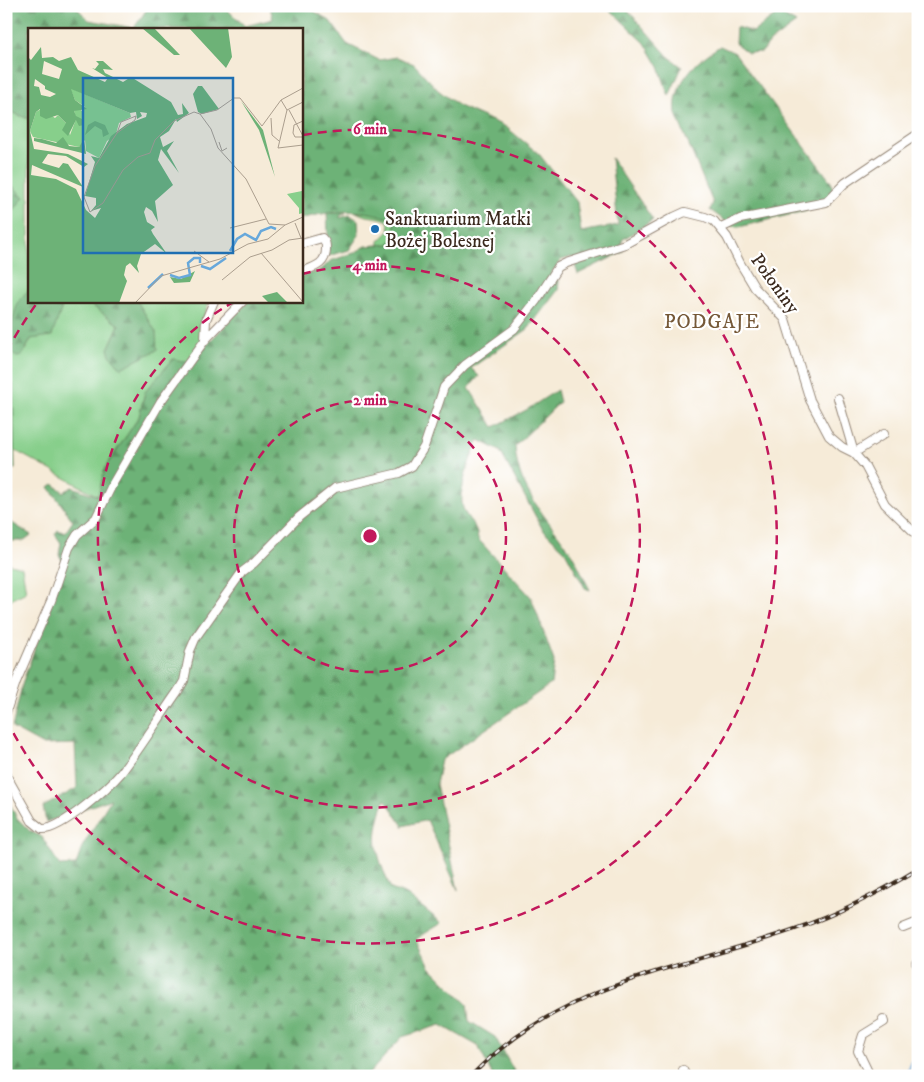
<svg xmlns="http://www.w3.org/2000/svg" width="924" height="1082" font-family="'IM FELL DW Pica',serif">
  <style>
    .green { fill: #87cf8b; stroke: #617c54 }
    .forest { fill: url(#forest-firs); stroke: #546e4a }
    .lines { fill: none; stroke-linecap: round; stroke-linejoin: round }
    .stream { stroke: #67a8db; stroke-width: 2 }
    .minor-casing { stroke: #988a7b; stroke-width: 10 }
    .minor { stroke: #fff; stroke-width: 8 }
    .rail-casing { stroke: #3b2a1e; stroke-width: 4 }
    .rail { stroke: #fff; stroke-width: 2; stroke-dasharray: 5.5; stroke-linecap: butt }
    .ring { fill: none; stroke: #c2185b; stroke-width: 2.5; stroke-dasharray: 9 6 }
    .poi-dot { fill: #1f6fb2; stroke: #fff; stroke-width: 2 }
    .labels { text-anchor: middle; stroke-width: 4.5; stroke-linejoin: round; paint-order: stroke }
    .poi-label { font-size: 19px; fill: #3b2a1e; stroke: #fff; text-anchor: start }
    .street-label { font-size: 19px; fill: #3b2a1e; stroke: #fff }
    .neighbourhood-label { font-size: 20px; letter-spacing: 1px; fill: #755837; stroke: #fff }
    .inset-river { fill: none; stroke: #67a8db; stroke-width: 2.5 }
    .inset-road { fill: none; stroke: #ab9e8e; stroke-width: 1 }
    .view { fill: #1f6fb2; fill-opacity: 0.15; stroke: #1f6fb2; stroke-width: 2.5 }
    .inset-edge { fill: none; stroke: #3b2a1e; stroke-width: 2.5 }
    .centre { fill: #c2185b; stroke: #fff; stroke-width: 2.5 }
    .ring-label { font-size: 15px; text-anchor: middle; font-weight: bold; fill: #c2185b; stroke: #fff; stroke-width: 4.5; stroke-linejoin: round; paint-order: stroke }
  </style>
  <defs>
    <pattern id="forest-firs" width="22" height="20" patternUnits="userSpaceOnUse" patternTransform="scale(1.25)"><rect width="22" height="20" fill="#6db277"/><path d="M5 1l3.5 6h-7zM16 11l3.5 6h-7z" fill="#5b9161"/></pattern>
  </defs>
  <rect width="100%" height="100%" fill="#fff"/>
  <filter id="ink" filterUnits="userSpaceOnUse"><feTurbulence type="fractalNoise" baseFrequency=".02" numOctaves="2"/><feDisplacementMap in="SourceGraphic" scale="10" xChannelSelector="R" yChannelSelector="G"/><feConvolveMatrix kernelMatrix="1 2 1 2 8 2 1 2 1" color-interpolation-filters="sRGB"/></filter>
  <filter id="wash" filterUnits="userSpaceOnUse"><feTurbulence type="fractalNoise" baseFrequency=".0096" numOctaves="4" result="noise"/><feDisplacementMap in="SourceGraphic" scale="20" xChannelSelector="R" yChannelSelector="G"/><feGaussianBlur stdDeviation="1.12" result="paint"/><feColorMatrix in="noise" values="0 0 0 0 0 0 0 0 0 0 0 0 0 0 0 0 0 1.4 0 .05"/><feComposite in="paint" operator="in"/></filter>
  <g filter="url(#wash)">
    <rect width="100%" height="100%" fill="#f6ebd8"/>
    <g class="green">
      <polygon points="6,110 29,119 29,290 13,321 12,354 24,353 31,339 64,301 86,301 119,325 108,349 156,332 137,301 209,301 199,333 204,347 193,363 145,392 139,417 105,468 98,496 14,450 13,385 6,380 6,209 13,211 10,181 6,179"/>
      <path d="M 356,212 L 376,213 L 395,220 L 394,238 L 389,244 L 379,245 L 379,241 L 390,230 L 388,221 C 377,215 369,219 356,212 Z"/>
      <polygon points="6,563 22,567 26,592 6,602"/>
    </g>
    <g class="forest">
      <path d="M 6,6 L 75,6 L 89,20 L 134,28 L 149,6 L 223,6 L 245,26 L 273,19 L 270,7 L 306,6 L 330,21 L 347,44 L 379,60 L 397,57 L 414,64 L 438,90 L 459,106 L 506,127 L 539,154 L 577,202 L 581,232 L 618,225 L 611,158 L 653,220 L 622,240 L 623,252 L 578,274 L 572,257 L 561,260 L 550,275 L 559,281 L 558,290 L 528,329 L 471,368 L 479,376 L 469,388 L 494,427 L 528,409 L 557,390 L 560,402 L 515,446 C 517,490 547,517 570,551 C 578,563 583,577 590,590 L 585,588 L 565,551 L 543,530 L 500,451 L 479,440 C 470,456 458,491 463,508 C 467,521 477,523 478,539 L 531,597 L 554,661 L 551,684 L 441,760 L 436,784 L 458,890 L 427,820 L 403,826 L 385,799 C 371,839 375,851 391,889 L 407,895 L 442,923 L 416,939 L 430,967 L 467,1004 L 469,1021 L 495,1037 L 514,1071 L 514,1076 L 493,1076 L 478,1046 L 441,1025 L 402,1037 L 367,1076 L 6,1076 L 6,796 L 17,818 L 30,831 L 42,837 L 60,866 L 76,865 L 82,847 L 111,799 L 46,822 L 43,807 L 77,788 L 75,744 L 43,745 L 12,728 L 23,681 L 65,565 L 59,555 L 61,543 L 55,534 L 58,530 L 65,533 L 73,521 L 49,487 L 53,484 L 64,492 L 72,487 L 98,496 L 105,468 L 139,417 L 145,392 L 173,359 L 193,363 L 208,343 L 249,301 L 301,301 L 301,277 L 322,269 L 330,261 L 354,253 L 366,246 L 389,244 L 394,238 L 395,221 C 365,207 332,210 301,219 L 301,29 L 29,29 L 29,119 L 6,110 Z"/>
      <polygon points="606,6 624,6 668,56 682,67 669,96 659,67 645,43"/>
      <polygon points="779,13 796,23 771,41 762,52 748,53 735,43 736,27 753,32"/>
      <path d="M 720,46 L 735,53 L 831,182 L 834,196 L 822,207 L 739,227 L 732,226 L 710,210 L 713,203 L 676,114 C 672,83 696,61 720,46 Z"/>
      <polygon points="6,179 24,197 13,211 6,209"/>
      <polygon points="327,213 346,213 340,216 340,218 350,215 358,220 359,235 349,250 329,256"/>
      <path d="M 29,290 L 29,301 L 64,301 L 52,336 L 31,339 L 22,356 L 17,357 L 12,354 C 10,334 11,304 29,290 Z"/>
      <polygon points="86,301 137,301 156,332 157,350 121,368 110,355 108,349 119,325"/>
      <polygon points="7,380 13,384 15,469 6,469"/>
      <polygon points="6,519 31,535 23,541 6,541"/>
    </g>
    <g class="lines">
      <polyline class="stream" points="908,1071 918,1049"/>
    </g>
  </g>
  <g filter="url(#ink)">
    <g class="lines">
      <defs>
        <g id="minor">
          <polyline points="721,228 740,219 826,202 845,183 918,134"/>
          <path d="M 301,244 L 322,238 C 326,242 326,244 326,249 C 326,265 314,267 301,272"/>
          <polyline points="205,340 206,320 214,301"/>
          <polyline points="838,398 854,453 884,434"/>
          <polyline points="6,712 16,682 51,601 69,548 77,535 96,518 112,485 161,401 205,340 243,301"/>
          <path d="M 6,775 L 32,821 L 42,829 C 60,831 109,787 121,773 C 141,747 159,718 178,691 L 184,681 L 190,651 L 196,637 L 242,572 L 254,563 L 299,517 L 335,488 L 399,473 L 412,466 L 424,447 L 444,387 L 465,365 L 514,329 L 536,301 L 558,267 L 566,263 L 625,244 L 674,217 L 685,212 L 705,217 L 714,221 L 727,237 L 740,263 L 755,288 L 785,319 L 810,400 L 829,436 L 842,447 L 854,453 L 865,466 L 885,504 L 918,536"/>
          <polyline points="903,928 918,922"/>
          <polyline points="916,963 918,960"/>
          <polyline points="683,1070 686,1076"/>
          <polyline points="870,1076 858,1051 863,1035 884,1022 883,1019"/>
        </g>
      </defs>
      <use href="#minor" class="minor-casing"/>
      <use href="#minor" class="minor"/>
      <defs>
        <path id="rail" d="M 471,1076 C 562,982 678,970 795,929 C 838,914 879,893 918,869"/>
      </defs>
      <use href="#rail" class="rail-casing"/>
      <use href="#rail" class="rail"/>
    </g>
  </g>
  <g class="ring">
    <circle cx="370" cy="536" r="136"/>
    <path d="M302 274A271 271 0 1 1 235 301"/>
    <path d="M7 351A407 407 0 0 1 37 303M303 135A407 407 0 1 1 7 721"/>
  </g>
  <circle class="poi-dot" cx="375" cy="229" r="5"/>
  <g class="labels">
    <g class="poi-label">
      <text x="385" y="225">Sanktuarium Matki<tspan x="385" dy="22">Bożej Bolesnej</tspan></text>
    </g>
    <g class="street-label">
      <text transform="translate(776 283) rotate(54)" y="7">Połoniny</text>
    </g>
    <g class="neighbourhood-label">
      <text x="712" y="328">PODGAJE</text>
    </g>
  </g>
  <g transform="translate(28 28)">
    <rect width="275" height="275" fill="#f6ebd8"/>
    <path d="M 42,60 L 102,85 L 103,89 L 91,95 L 88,106 L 79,113 L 71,130 L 58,123 L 57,112 L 51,119 L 5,109 L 2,103 L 8,84 L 13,81 L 27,90 L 30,87 L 38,95 L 42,107 L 48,91 L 46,83 L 51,80 L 54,83 L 57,79 L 47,72 Z" fill="#87cf8b"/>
    <path d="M 114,0 L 126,0 L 152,27 L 146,27 ZM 161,0 L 200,0 L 204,29 L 198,40 ZM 13,19 L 14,30 L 25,29 L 31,33 L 43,29 L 50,42 L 77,54 L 80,50 L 64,40 L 67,41 L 71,36 L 68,33 L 75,33 L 85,42 L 75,41 L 77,45 L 95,54 L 103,49 L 143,74 L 150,87 L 155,86 L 154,75 L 161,85 L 149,94 L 148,91 L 141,103 L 132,109 L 135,119 L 146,113 L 139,123 L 151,145 L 133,121 L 130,132 L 145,157 L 127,173 L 130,194 L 124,183 L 118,179 L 116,184 L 119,194 L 127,199 L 123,202 L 125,206 L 139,226 L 127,216 L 113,226 L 109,238 L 111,245 L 102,235 L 98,238 L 96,247 L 99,253 L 91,275 L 0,275 L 0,29 L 3,32 ZM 16,33 L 34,41 L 31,51 L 14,46 ZM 7,51 L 17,58 L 17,61 L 28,66 L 22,69 L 13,67 L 11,59 L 6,58 ZM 43,61 L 102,85 L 108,84 L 109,91 L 114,88 L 112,84 L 119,85 L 118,89 L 99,96 L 83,108 L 71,130 L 63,128 L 67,134 L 57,168 L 68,170 L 68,177 L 63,183 L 73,180 L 67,190 L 58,182 L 48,161 L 28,151 L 3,147 L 4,137 L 55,159 L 40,136 L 35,135 L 31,140 L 14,135 L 20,126 L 38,128 L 56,139 L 60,136 L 40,126 L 6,121 L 2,103 L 8,84 L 12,81 L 12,88 L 18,91 L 30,87 L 38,95 L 34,102 L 40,108 L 48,92 L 51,98 L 56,97 L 56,92 L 48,88 L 46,83 L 59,81 L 47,72 ZM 170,58 L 174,58 L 191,81 L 174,86 L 170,84 L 165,66 ZM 213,73 L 235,102 L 247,149 L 231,102 ZM 67,93 L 77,97 L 81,106 L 75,109 L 74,102 L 67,98 L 57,107 L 60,97 ZM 35,109 L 41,118 L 51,119 L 56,111 L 58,126 L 6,113 L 6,110 L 14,111 L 28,115 ZM 167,243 L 162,254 L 146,255 L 142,249 L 153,251 ZM 249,264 L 260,275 L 241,275 L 234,268 Z" fill="#6db277" fill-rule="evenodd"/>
    <path d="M 274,163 L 275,185 L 271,186 L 271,180 L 259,166 Z" fill="#87cf8b"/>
    <path class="inset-river" d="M 202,223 L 209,211 L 217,206 L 228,212 L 233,203 L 243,199 L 248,201M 173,238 L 182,241 L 198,230M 142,247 L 151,250 L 162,247 L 160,235 L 166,230 L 172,230 L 172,235M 120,260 L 135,246"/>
    <path class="inset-road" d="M 253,72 L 259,82 L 275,74M 259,82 L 250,120 L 275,117M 261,82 L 275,108M 172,86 L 189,82 L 206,70 L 212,70 L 234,98 L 253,72 L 275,60M 243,90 L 244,107 L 251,113M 89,105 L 93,94 L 108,88 L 107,92 L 89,105 L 67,138 L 56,169 L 62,184 L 75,175 L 95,142 L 110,129 L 122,125 L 127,112 L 146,93 L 166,84 L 172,86 L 183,101 L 190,120 L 218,151 L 241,196 L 257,197 L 275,189M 275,109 L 267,109 L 265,105 L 266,97 L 275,93M 191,114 L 194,123 L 199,120M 267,195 L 273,210M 202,200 L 238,191M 166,223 L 181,234M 233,225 L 275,274M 194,252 L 222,229 L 244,222 L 261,212 L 275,210M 107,275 L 133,248 L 192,231 L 220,216 L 240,211 L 257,197"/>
    <path class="view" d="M 55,50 L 205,50 L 205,225 L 55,225 Z"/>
    <rect width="275" height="275" class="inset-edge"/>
  </g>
  <circle cx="370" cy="536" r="8" class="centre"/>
  <g class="ring-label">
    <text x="370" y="134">6 min</text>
    <text x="370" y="270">4 min</text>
    <text x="370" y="405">2 min</text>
  </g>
  <rect width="924" height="1082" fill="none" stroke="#fff" stroke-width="25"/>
</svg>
